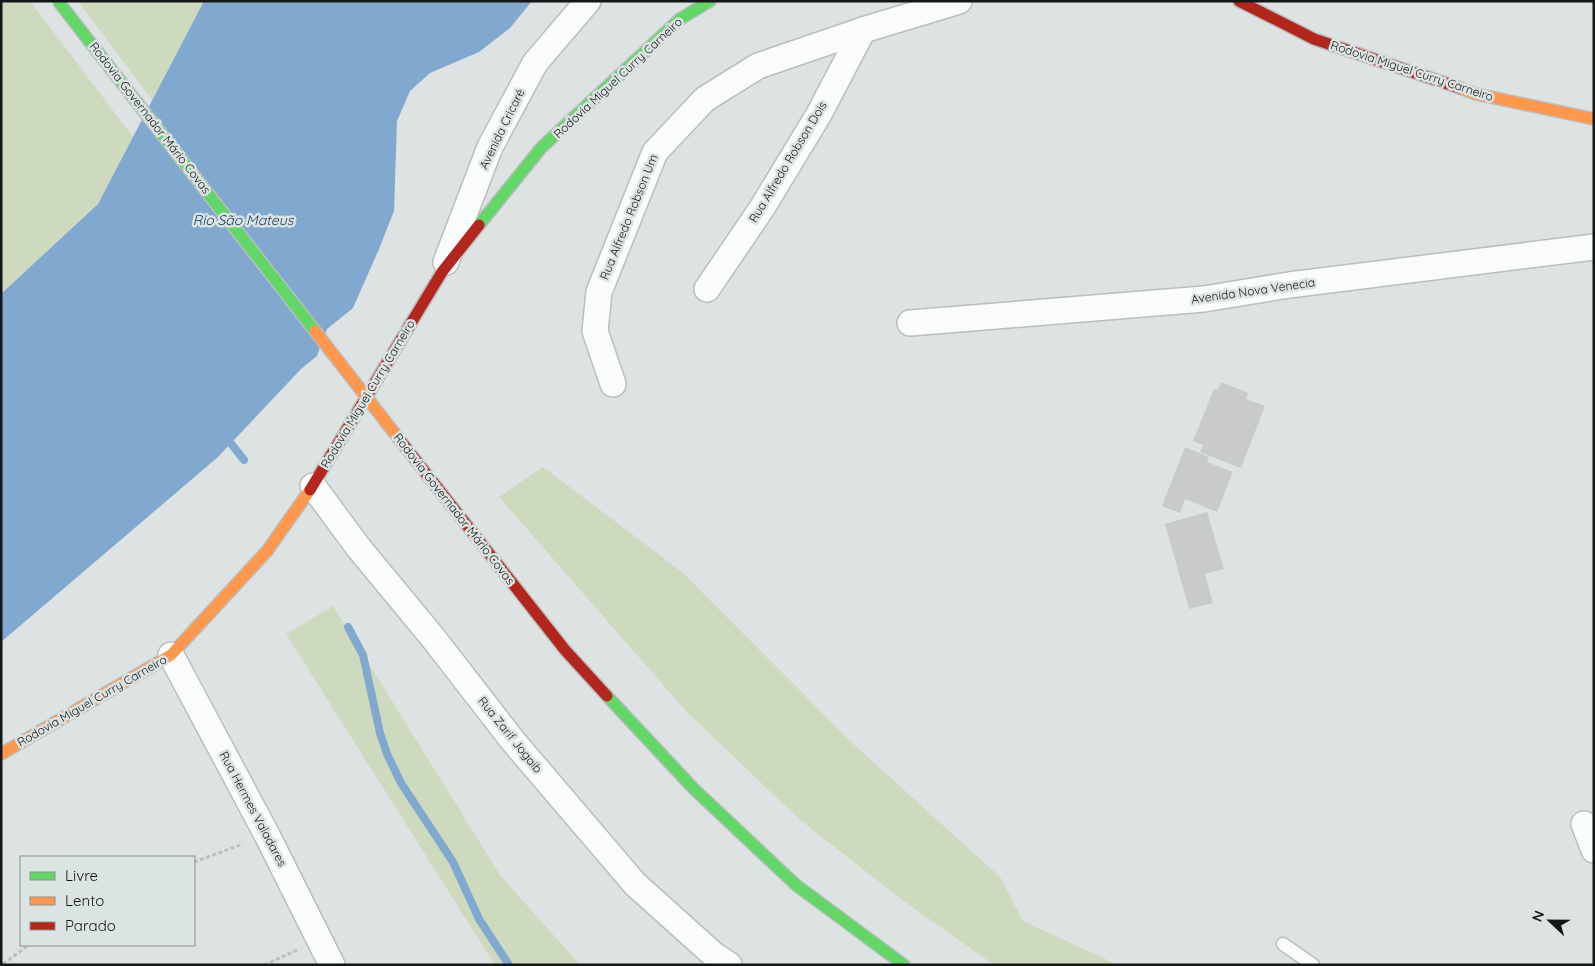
<svg xmlns="http://www.w3.org/2000/svg" width="1595" height="966" font-family="Quicksand,sans-serif">
  <style>
    .green { fill: #cedabe }
    .water { fill: #81a8ce }
    .lines { fill: none; stroke-linecap: round; stroke-linejoin: round }
    .stream { stroke: #81a8ce; stroke-width: 8 }
    .building { fill: #c8cbca }
    .lane-casing { stroke: #babebe; stroke-width: 15 }
    .street-casing { stroke: #babebe; stroke-width: 28 }
    .fast-casing { stroke: #babebe; stroke-width: 14 }
    .slow-casing { stroke: #babebe; stroke-width: 14 }
    .jam-casing { stroke: #babebe; stroke-width: 14 }
    .path { stroke: #bebfbf; stroke-width: 3; stroke-dasharray: 4 2.5; stroke-linecap: butt }
    .lane { stroke: #fafbfb; stroke-width: 12 }
    .street { stroke: #fafbfb; stroke-width: 25 }
    .fast { stroke: #63d668; stroke-width: 11 }
    .slow { stroke: #ff974d; stroke-width: 11 }
    .jam { stroke: #b3261e; stroke-width: 11 }
    .fast-bridge-casing { stroke: #babebe; stroke-width: 14; stroke-linecap: butt }
    .slow-bridge-casing { stroke: #babebe; stroke-width: 14; stroke-linecap: butt }
    .fast-bridge { stroke: #63d668; stroke-width: 11 }
    .slow-bridge { stroke: #ff974d; stroke-width: 11 }
    .labels { text-anchor: middle; stroke-width: 5; stroke-linejoin: round; paint-order: stroke }
    .street-label { font-size: 12px; fill: #141717; stroke: #dbe4e3 }
    .water-label { font-size: 14px; font-style: italic; fill: #11385e; stroke: #dbe4e3 }
  </style>
  <rect width="100%" height="100%" fill="#dde2e2"/>
  <g class="green">
    <polygon points="1,1 30,1 133,137 98,204 1,294"/>
    <polygon points="78,1 204,1 152,100"/>
    <polygon points="543,467 681,571 850,741 1000,877 1023,921 1118,965 994,965 901,899 799,819 686,711 499,497"/>
    <polygon points="333,606 500,875 580,965 495,965 286,634"/>
  </g>
  <polygon class="water" points="204,1 532,1 510,28 479,52 430,73 410,91 397,121 394,211 379,249 353,308 327,329 317,356 301,369 218,457 1,642 1,294 98,204"/>
  <g class="lines">
    <g class="stream">
      <polyline points="225,436 244,460"/>
      <polyline points="348,627 363,655 380,733 387,754 401,783 453,862 479,919 509,965"/>
    </g>
  </g>
  <g class="building">
    <polygon points="1221,382 1248,393 1246,399 1265,406 1241,468 1200,452 1203,445 1193,441 1214,389 1218,390"/>
    <polygon points="1185,447 1209,457 1207,462 1233,472 1217,512 1185,499 1180,513 1162,506"/>
    <polygon points="1207,512 1224,569 1205,574 1213,603 1189,609 1165,524"/>
  </g>
  <g class="lines">
    <defs>
      <polyline id="lane" points="1283,944 1313,965"/>
      <g id="street">
        <polyline points="446,262 490,147 535,63 588,1"/>
        <polyline points="707,289 762,208 819,114 863,30"/>
        <polyline points="910,323 1204,299 1289,285 1594,247"/>
        <polyline points="613,384 595,331 599,292 655,152 705,99 758,66 863,30 959,1"/>
        <polyline points="313,486 358,547 434,639 513,741 635,884 714,955 729,965"/>
        <polyline points="171,655 267,835 332,965"/>
        <polyline points="1584,824 1594,850"/>
      </g>
      <g id="fast">
        <polyline points="479,225 541,148 680,19 710,1"/>
        <polyline points="607,696 694,789 796,885 904,965"/>
      </g>
      <g id="slow">
        <polyline points="1460,88 1476,94 1594,119"/>
        <polyline points="1,754 171,655 267,551 310,490"/>
      </g>
      <g id="jam">
        <polyline points="1239,1 1314,39 1460,88"/>
        <polyline points="399,439 565,650 607,696"/>
        <polyline points="310,490 442,272 479,225"/>
      </g>
    </defs>
    <use href="#lane" class="lane-casing"/>
    <use href="#street" class="street-casing"/>
    <use href="#fast" class="fast-casing"/>
    <use href="#slow" class="slow-casing"/>
    <use href="#jam" class="jam-casing"/>
    <g class="path">
      <polyline points="194,862 243,844"/>
      <polyline points="3,964 29,945"/>
      <polyline points="264,965 297,950"/>
    </g>
    <use href="#lane" class="lane"/>
    <use href="#street" class="street"/>
    <use href="#fast" class="fast"/>
    <use href="#slow" class="slow"/>
    <use href="#jam" class="jam"/>
    <defs>
      <polyline id="fast-bridge" points="58,1 315,331"/>
      <polyline id="slow-bridge" points="315,331 399,439"/>
    </defs>
    <use href="#fast-bridge" class="fast-bridge-casing"/>
    <use href="#slow-bridge" class="slow-bridge-casing"/>
    <use href="#fast-bridge" class="fast-bridge"/>
    <use href="#slow-bridge" class="slow-bridge"/>
  </g>
  <g class="labels">
    <g class="street-label">
      <text transform="translate(1412 71) rotate(18)" y="4">Rodovia Miguel Curry Carneiro</text>
      <text transform="translate(618 78) rotate(-43)" y="4">Rodovia Miguel Curry Carneiro</text>
      <text transform="translate(150 118) rotate(52)" y="4">Rodovia Governador Mário Covas</text>
      <text transform="translate(502 129) rotate(-64)" y="4">Avenida Cricaré</text>
      <text transform="translate(788 162) rotate(-59)" y="4">Rua Alfredo Robson Dois</text>
      <text transform="translate(629 217) rotate(-68)" y="4">Rua Alfredo Robson Um</text>
      <text transform="translate(1253 291) rotate(-8)" y="4">Avenida Nova Venecia</text>
      <text transform="translate(368 394) rotate(-59)" y="4">Rodovia Miguel Curry Carneiro</text>
      <text transform="translate(454 509) rotate(52)" y="4">Rodovia Governador Mário Covas</text>
      <text transform="translate(92 701) rotate(-30)" y="4">Rodovia Miguel Curry Carneiro</text>
      <text transform="translate(510 735) rotate(51)" y="4">Rua Zarif Jogaib</text>
      <text transform="translate(253 809) rotate(62)" y="4">Rua Hermes Valadares</text>
    </g>
    <g class="water-label">
      <text x="243" y="225">Rio São Mateus</text>
    </g>
  </g>
  <rect width="1595" height="966" fill="none" stroke="#141717" stroke-width="5"/>
  <rect x="20" y="856" width="175" height="90" fill="#dbe4e3" stroke="#8b9291"/>
  <rect x="30" y="872" width="25" height="8" fill="#63d668" stroke="#8b9291"/>
  <text x="65" y="881" font-size="15" fill="#141717">Livre</text>
  <rect x="30" y="897" width="25" height="8" fill="#ff974d" stroke="#8b9291"/>
  <text x="65" y="906" font-size="15" fill="#141717">Lento</text>
  <rect x="30" y="922" width="25" height="8" fill="#b3261e" stroke="#8b9291"/>
  <text x="65" y="931" font-size="15" fill="#141717">Parado</text>
  <g transform="translate(1550 921) rotate(292)" stroke="#dbe4e3" stroke-width="4" paint-order="stroke">
  <path d="M0-4L9 19L0 12L-9 19Z" fill="#141717"/>
  <text y="-8" font-size="14" font-weight="bold" text-anchor="middle" fill="#141717">N</text>
  </g>
</svg>
